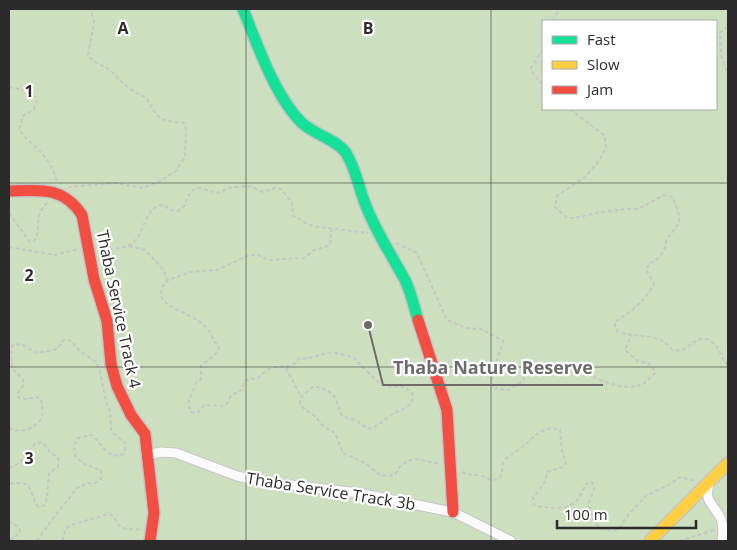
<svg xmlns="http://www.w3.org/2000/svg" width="737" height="550" font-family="'Open Sans',sans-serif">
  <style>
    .green { fill: #cce0c0; fill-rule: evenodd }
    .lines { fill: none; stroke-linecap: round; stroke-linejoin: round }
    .street-casing { stroke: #c5c4c5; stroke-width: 11 }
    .fast-casing { stroke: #c5c4c5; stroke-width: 14 }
    .slow-casing { stroke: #c5c4c5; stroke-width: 14 }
    .jam-casing { stroke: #c5c4c5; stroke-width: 14 }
    .path { stroke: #c6c6c6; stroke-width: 2; stroke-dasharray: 4 2.5; stroke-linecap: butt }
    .street { stroke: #fcfbfb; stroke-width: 9 }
    .fast { stroke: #16e098; stroke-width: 11 }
    .slow { stroke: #ffcf43; stroke-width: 11 }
    .jam { stroke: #f24e42; stroke-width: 11 }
    .grid { fill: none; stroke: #2b2b2b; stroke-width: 1; stroke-opacity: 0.55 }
    .labels { text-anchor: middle; stroke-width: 4.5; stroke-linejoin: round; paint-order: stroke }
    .street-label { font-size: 16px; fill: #2b2b2b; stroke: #fff }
    .grid-label { font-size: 16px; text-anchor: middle; font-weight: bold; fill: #2b2b2b; stroke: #fff; stroke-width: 4.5; stroke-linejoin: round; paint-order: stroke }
    .leader { fill: none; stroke: #6d6c6b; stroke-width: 2 }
    .callout-dot { fill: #6d6c6b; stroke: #fff; stroke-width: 2 }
    .callout-label { font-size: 18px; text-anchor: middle; font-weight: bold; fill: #6d6c6b; stroke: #fff; stroke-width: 4.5; stroke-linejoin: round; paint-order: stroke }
  </style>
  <rect width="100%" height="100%" fill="#e8e6e3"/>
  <path class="green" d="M 9,9 L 728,9 L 728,541 L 9,541 ZM 543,21 L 716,21 L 716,109 L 543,109 Z"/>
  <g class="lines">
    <defs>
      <g id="street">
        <polyline points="148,455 161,452 176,453 237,476 264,482 359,493 442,510 453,512 511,541"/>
        <path d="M 709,484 C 704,502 713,503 720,517 C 724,524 723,534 722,541"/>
      </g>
      <path id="fast" d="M 243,9 C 257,44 275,97 302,123 C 315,135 336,139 346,153 C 356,169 359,189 366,206 C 376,232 392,256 405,280 C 411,292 414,307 418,320"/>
      <polyline id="slow" points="650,541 728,463"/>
      <g id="jam">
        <path d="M 9,191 C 39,190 63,186 82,215 L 94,279 L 107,321 L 111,364 L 117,386 L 131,415 L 145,434 L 154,513 L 150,541"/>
        <polyline points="418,320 447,410 453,512"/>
      </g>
    </defs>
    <use href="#street" class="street-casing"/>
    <use href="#fast" class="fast-casing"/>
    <use href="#slow" class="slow-casing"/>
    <use href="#jam" class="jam-casing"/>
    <g class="path">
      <polyline points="553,21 559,9"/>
      <polyline points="728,27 720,32 721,55 728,75"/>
      <polyline points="543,49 531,68 532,72 543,85"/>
      <path d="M 9,87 L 30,91 L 37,100 L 34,109 L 23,116 L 19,130 C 35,149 52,157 57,183"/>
      <path d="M 570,109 L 605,136 L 606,148 L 599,161 L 585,177 L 557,196 L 555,207 L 567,218 L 574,218 L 602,212 L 627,209 L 638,209 L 664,195 L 673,197 C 682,224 683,218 666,240 C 666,260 651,258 646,270 L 654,283 C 647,300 630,312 615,322 L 615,327 L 617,331 C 637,340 658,330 672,350 C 691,354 696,330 712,342 C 720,348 722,359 728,366"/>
      <path d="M 68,187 L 115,183 L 143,188 L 160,181 L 176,171 L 185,156 L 186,129 L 184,123 C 158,121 158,119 146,97 C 132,93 121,81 111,71 C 103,64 95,65 88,55 L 94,22 L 91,9"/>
      <path d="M 9,213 L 30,242 L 34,241 C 44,227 30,220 48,202"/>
      <path d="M 332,228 L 330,235 L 332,239 L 328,246 L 314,250 L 304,258 L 267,260 L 258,255 L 249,255 L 217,270 L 191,272 L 168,280 L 161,288 L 162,299 C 175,313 196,314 209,331 C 212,334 212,338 214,341 C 216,345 220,344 218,350 C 215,356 206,361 201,366 L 201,379 L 196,383 L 188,403 L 191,412 L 197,413 L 204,405 L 222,406 L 226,405 L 231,396 L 243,389 L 244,382 C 249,379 251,378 257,379 C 261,376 265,371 269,369 C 279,364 293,371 299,358 C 310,360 318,354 330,353 C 337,352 346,356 353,357 C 359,363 379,385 385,386 C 398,388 399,383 412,392 C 415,409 403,407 393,414 C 384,419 379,426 369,429 L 357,421 L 342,416 C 334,397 338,392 314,386 L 301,397 L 300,403 L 304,409 L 315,416 L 323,426 L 335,433 L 343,453 L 365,463 L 380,475 L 390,476 L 396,473 L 401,465 L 410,460 L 417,459 L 439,464"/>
      <path d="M 98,241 L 112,249 C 117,248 123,248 128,246 C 146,238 142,207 163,205 L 171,210 L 178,211 L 185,205 L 188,196 L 193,190 L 199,188 L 218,193 L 228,188 L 248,186 L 263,192 L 275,188 L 281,189 L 292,202 L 293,216 L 312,226 L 368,233"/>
      <path d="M 396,243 L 417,253 L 447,320 L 466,328 L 481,329 L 503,341 L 492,375 L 492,388 L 508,390 L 522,382 L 527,370 L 535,365 L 548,365 L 555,371 L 568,365 C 586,373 625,396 644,383 C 648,380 652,376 656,372 L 648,363 L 639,362 L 625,350 L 631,336"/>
      <polyline points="129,246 145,250 162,268 168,280"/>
      <polyline points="9,247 55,255 78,249"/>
      <polyline points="286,368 301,397"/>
      <path d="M 9,428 C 18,434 35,429 41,419 C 44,414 42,404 41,399 L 37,397 L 27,399 L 19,398 L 17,394 L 23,386 L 23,380 L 12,368 L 11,349 L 13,345 L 21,344 L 37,353 C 44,351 52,352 58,348 C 61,344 61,341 66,339 L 71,341 L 80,351 L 96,362 L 100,372 L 106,401 L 110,412 L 111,429 L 114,434 L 125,443 L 125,451 L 123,454 C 106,461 103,442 91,435 L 78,438 L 74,445 L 75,456 L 84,464 L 101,470 L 101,479 L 95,483 L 88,483 L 77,488 L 36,541"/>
      <path d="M 9,468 C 21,465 28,452 36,443 C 46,441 45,447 51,453 C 53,455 57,456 58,458 C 59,460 58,464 58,466 L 49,474 L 47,498 L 45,505 L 39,507 C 31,500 34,485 22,483 C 18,483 13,484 9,483"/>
      <path d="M 462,472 C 470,476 475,474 482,476 C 490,479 493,483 501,476 C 503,471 501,466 504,461 C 508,455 514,453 520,449 C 532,440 542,423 560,430 L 562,451 L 566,463 L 563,467 L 547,472 L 545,482 L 533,498 L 534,505 C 546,508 565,511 575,502 C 580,498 583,489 586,484 L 592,482 L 594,488 C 594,493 590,497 589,503 C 589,507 590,511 591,515 C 596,528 606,533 619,529 L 628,515 L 646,496 L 672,483 L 680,477 L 695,481"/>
      <polyline points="9,521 19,527 20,532 14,538 9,540"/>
      <path d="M 63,541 C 63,535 65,528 71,525 L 109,514 C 116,517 115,522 120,526 C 127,531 134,528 140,530"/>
      <polyline points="679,541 714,530"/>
    </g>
    <use href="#street" class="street"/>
    <use href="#fast" class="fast"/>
    <use href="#slow" class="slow"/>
    <use href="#jam" class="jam"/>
  </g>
  <path class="grid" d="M 246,9 L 246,541M 491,9 L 491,541M 9,183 L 728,183M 9,367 L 728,367"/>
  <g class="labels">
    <g class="street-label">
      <text transform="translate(119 309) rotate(78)" y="6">Thaba Service Track 4</text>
      <text transform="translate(331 491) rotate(9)" y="6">Thaba Service Track 3b</text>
    </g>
  </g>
  <g class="grid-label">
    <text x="123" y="34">A</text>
    <text x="368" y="34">B</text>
    <text x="29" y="97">1</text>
    <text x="29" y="281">2</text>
    <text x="29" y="464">3</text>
  </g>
  <path class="leader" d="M368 325L383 385H603"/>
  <circle class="callout-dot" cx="368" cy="325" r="5"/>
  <g class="callout-label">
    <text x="493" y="374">Thaba Nature Reserve</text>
  </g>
  <rect width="737" height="550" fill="none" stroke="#2b2b2b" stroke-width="20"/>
  <rect x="542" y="20" width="175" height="90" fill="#ffffff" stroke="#aaaaaa"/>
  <rect x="552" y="36" width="25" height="8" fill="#16e098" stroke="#aaaaaa"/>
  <text x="587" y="45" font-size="15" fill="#2b2b2b">Fast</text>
  <rect x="552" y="61" width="25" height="8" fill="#ffcf43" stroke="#aaaaaa"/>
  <text x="587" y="70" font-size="15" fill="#2b2b2b">Slow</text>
  <rect x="552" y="86" width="25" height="8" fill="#f24e42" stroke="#aaaaaa"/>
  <text x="587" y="95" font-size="15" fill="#2b2b2b">Jam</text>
  <path d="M557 520v8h139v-8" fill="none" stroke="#2b2b2b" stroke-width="2.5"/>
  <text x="564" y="520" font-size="15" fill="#2b2b2b" stroke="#ffffff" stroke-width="4" paint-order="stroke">100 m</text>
</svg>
